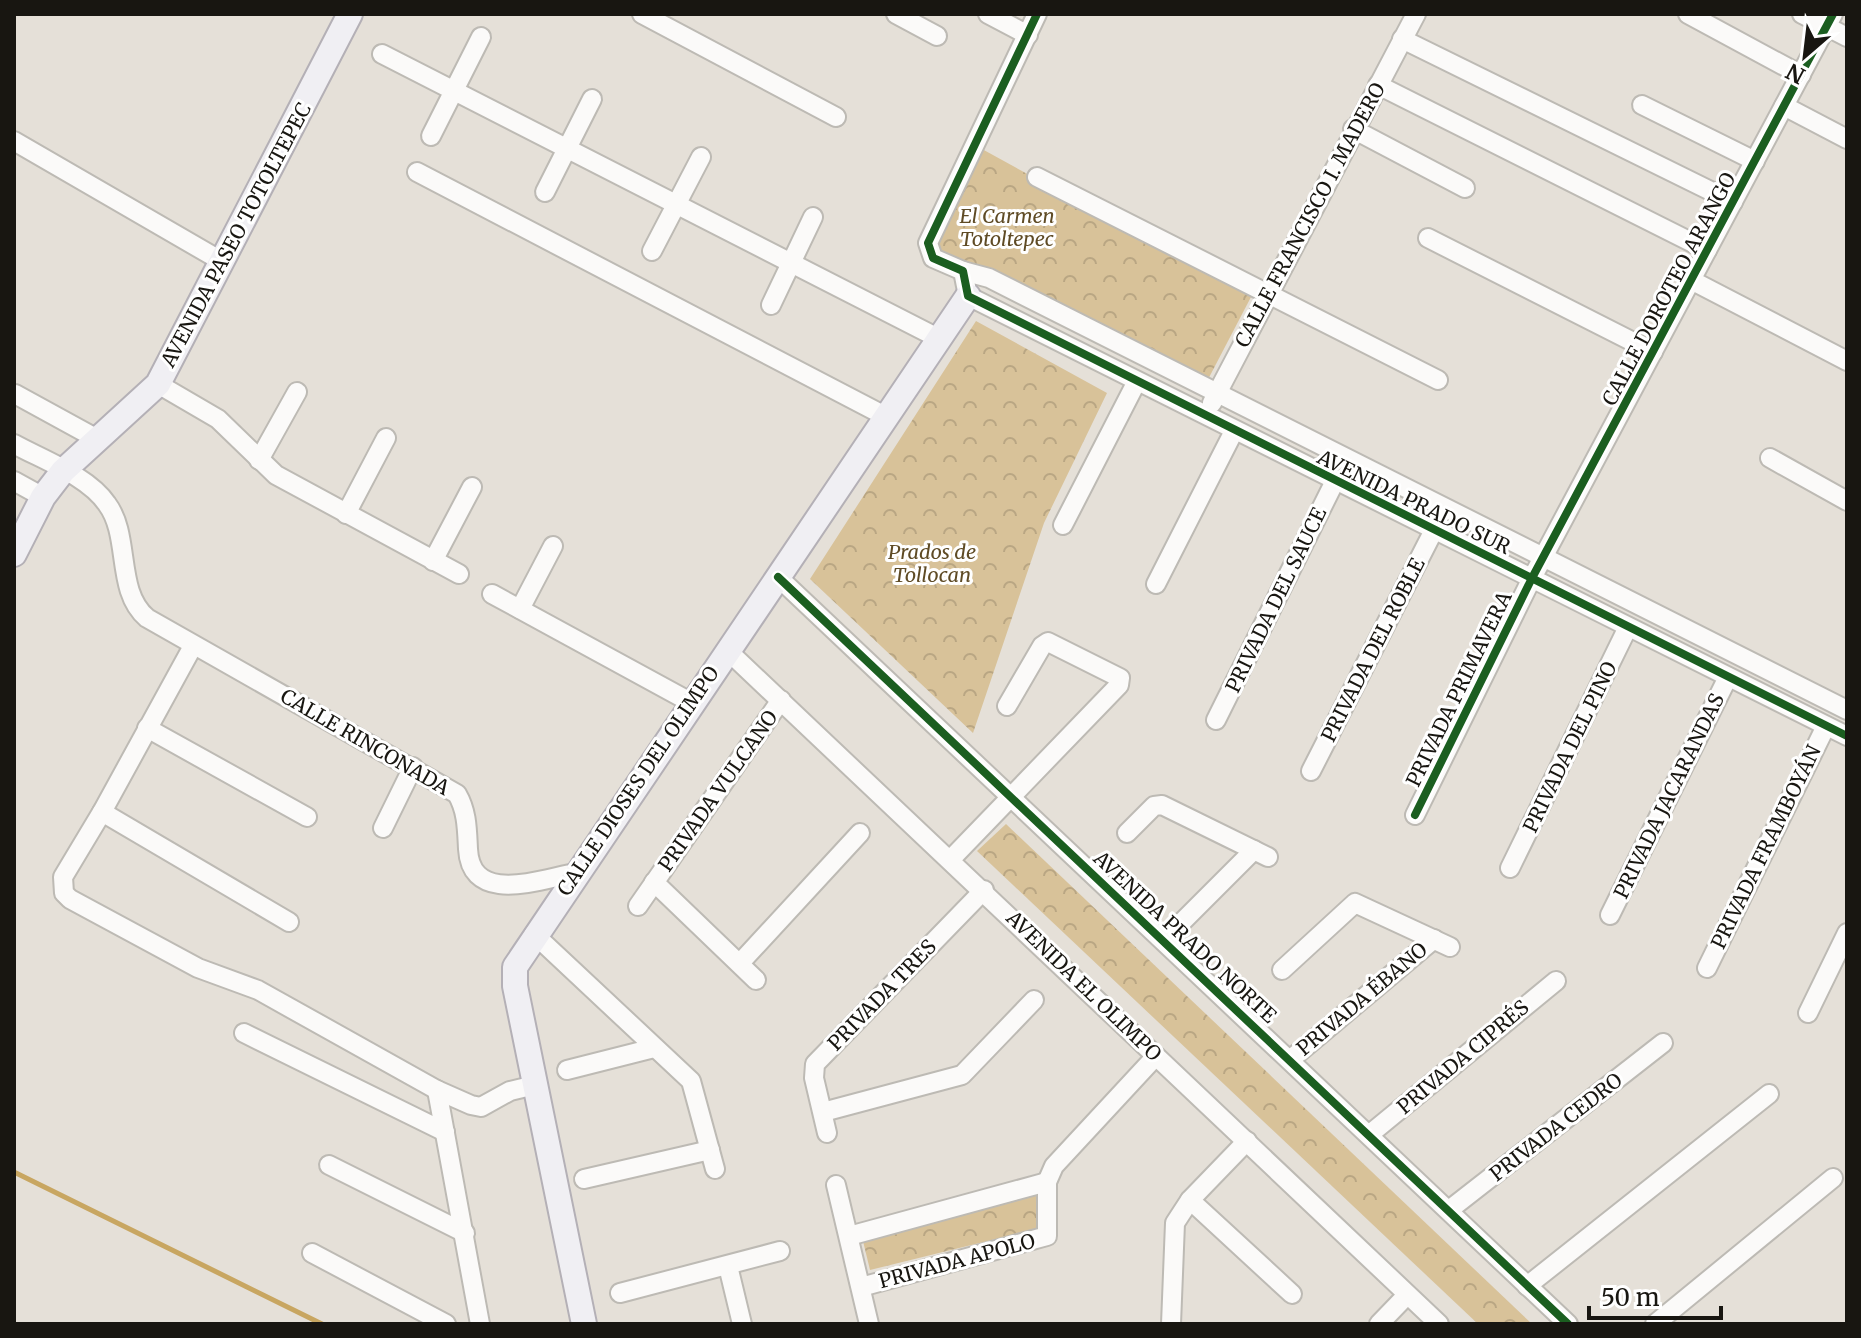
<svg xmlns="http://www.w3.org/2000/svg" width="1861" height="1338" font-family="Merriweather,serif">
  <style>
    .park { fill: url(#park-crowns) }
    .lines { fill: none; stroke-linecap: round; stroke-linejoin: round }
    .stream { stroke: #c8a661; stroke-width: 5 }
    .minor-casing { stroke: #bdbab4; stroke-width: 22 }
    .major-casing { stroke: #b4b0b6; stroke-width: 28 }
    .minor { stroke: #fbfaf9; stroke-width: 18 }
    .major { stroke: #f0eff3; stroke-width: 24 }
    .cycleway-casing { stroke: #fff; stroke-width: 13 }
    .cycleway { stroke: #1b5e20; stroke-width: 8 }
    .labels { text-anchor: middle; stroke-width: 6; stroke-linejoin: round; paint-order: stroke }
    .street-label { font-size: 20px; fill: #181611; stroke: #fff }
    .park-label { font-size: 20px; font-style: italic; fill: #5f4b25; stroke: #fff }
  </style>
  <defs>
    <pattern id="park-crowns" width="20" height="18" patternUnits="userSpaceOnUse" patternTransform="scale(2)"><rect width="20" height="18" fill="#d8c299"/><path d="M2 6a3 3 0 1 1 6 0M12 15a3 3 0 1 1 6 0" fill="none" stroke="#b9a683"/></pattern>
  </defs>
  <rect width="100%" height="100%" fill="#e5e0d8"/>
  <g class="park">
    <polygon points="982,149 1251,297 1203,389 928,251"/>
    <polygon points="976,321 1107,393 1044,523 973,733 810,579"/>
    <polygon points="1006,824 1532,1324 1478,1324 977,851"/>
    <polygon points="1040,1193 1040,1228 870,1270 863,1241"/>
  </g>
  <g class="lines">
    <polyline class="stream" points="14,1172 322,1324"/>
    <defs>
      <g id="minor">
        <polyline points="642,14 836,117"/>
        <polyline points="896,14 937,36"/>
        <polyline points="988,14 1028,35"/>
        <polyline points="1037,14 928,243 933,258 963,271 968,296 1847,736"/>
        <polyline points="1688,14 1801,75"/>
        <polyline points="1802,14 1847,37"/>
        <polyline points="1402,39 1733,202"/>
        <polyline points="382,54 938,338"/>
        <polyline points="1378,85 1707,250"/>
        <polyline points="1642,105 1755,161"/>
        <polyline points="1784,106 1847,139"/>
        <polyline points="1353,129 1465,188"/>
        <polyline points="431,136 481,37"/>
        <polyline points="14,141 223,262"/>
        <polyline points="417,172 885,416"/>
        <polyline points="1037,177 1438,380"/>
        <polyline points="545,192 592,99"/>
        <polyline points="1428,238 1653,352"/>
        <polyline points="652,251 701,157"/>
        <polyline points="963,271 989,278 1847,710"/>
        <polyline points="1691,280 1847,361"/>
        <polyline points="771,305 813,217"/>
        <polyline points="158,384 218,419 276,475 459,574"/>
        <polyline points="15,394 99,440"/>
        <polyline points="1212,403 1416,14"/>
        <path d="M 14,444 C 43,460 88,476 107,504 C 131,536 115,591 147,618 L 457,794 C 467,811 467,829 468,849 C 471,907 543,878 577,873"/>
        <polyline points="1770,458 1847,501"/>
        <polyline points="259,460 297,392"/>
        <polyline points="14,481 43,497"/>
        <polyline points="346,514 386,438"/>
        <polyline points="1063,525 1136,383"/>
        <polyline points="433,561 472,487"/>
        <polyline points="778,577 1568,1324"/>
        <polyline points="1156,584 1234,431"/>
        <polyline points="492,594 692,703"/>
        <polyline points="520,609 553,546"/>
        <polyline points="193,646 102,812 289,922"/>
        <polyline points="727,650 1439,1324"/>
        <polyline points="1216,720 1335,481"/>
        <polyline points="147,728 307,817"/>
        <polyline points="1311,771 1434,530"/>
        <polyline points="102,812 63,877 64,893 70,899 198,968 258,990 437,1090 471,1105 481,1107 510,1091 535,1085"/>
        <polyline points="1415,815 1532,578 1833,14"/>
        <polyline points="383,828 413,767"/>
        <polyline points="1127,833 1154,806 1162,805 1268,857"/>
        <polyline points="951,859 1119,685 1120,678 1048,642 1042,646 1007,706"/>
        <polyline points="1510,868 1628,627"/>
        <polyline points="654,882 756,980"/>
        <polyline points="638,906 781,700"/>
        <polyline points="1610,915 1728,677"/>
        <polyline points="534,934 691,1081 715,1169"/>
        <polyline points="1164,940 1254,850"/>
        <polyline points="740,963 860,833"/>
        <polyline points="1707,968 1826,726"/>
        <polyline points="1282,970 1355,903 1450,947"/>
        <polyline points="1808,1013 1847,933"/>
        <polyline points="244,1033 445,1132"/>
        <polyline points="1291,1059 1434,939"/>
        <polyline points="567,1070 654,1048"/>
        <polyline points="437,1090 480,1324"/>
        <polyline points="823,1112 962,1075 1034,1000"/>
        <polyline points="827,1133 814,1078 815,1064 984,890"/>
        <polyline points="1370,1134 1556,981"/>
        <polyline points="329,1165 465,1233"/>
        <polyline points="584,1179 710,1150"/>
        <polyline points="836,1185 869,1324"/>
        <polyline points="1190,1200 1292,1294"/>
        <polyline points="1449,1210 1663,1043"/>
        <polyline points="849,1236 1047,1182"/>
        <polyline points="312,1253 446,1324"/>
        <polyline points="728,1266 742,1324"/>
        <polyline points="1527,1286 1769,1094"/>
        <polyline points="861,1287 1047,1236 1047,1182 1054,1166 1156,1056"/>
        <polyline points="620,1293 780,1251"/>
        <polyline points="1171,1324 1175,1223 1190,1200 1247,1141"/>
        <polyline points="1379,1324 1407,1295"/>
        <polyline points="1655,1324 1833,1178"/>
      </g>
      <g id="major">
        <polyline points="14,554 43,497 63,471 158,384 350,14"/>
        <polyline points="584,1324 515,986 515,967 968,296"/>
      </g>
    </defs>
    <use href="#minor" class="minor-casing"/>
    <use href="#major" class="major-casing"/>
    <use href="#minor" class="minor"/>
    <use href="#major" class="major"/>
    <defs>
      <g id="cycleway">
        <polyline points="1037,14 928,243 933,258 963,271 968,296 1847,736"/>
        <polyline points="778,577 1568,1324"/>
        <polyline points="1415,815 1532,578 1833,14"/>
      </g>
    </defs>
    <use href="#cycleway" class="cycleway-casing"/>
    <use href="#cycleway" class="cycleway"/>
  </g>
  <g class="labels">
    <g class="street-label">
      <text transform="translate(1310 215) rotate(-62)" y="7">CALLE FRANCISCO I. MADERO</text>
      <text transform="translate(236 235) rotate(-62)" y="7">AVENIDA PASEO TOTOLTEPEC</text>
      <text transform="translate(1669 289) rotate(-62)" y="7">CALLE DOROTEO ARANGO</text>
      <text transform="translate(1414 502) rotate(26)" y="7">AVENIDA PRADO SUR</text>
      <text transform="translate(1276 600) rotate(-64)" y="7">PRIVADA DEL SAUCE</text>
      <text transform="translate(1373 650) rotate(-63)" y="7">PRIVADA DEL ROBLE</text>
      <text transform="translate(1459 689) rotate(-64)" y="7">PRIVADA PRIMAVERA</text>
      <text transform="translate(365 742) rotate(30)" y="7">CALLE RINCONADA</text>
      <text transform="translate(1570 747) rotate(-64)" y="7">PRIVADA DEL PINO</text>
      <text transform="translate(638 781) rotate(-56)" y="7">CALLE DIOSES DEL OLIMPO</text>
      <text transform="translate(718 791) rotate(-55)" y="7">PRIVADA VULCANO</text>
      <text transform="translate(1669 796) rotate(-64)" y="7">PRIVADA JACARANDAS</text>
      <text transform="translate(1766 847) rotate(-64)" y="7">PRIVADA FRAMBOYÁN</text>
      <text transform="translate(1185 937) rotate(43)" y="7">AVENIDA PRADO NORTE</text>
      <text transform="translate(1084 986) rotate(44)" y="7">AVENIDA EL OLIMPO</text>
      <text transform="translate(882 995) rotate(-46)" y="7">PRIVADA TRES</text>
      <text transform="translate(1362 999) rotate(-40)" y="7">PRIVADA ÉBANO</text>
      <text transform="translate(1463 1057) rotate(-40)" y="7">PRIVADA CIPRÉS</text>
      <text transform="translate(1556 1127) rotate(-38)" y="7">PRIVADA CEDRO</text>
      <text transform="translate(957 1261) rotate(-15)" y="7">PRIVADA APOLO</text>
    </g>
    <g class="park-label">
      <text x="1007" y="223">El Carmen<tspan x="1007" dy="23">Totoltepec</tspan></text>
      <text x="932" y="559">Prados de<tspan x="932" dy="23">Tollocan</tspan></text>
    </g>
  </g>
  <rect width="1861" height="1338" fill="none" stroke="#181611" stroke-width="32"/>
  <g transform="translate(1805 56) rotate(208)" stroke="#ffffff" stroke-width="6" paint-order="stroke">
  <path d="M0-6L14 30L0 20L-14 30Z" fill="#181611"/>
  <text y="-12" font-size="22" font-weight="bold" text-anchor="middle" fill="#181611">N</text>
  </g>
  <path d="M1589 1306v12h132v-12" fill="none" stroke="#181611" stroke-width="4"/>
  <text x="1601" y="1306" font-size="24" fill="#181611" stroke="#ffffff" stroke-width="6" paint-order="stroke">50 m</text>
</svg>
